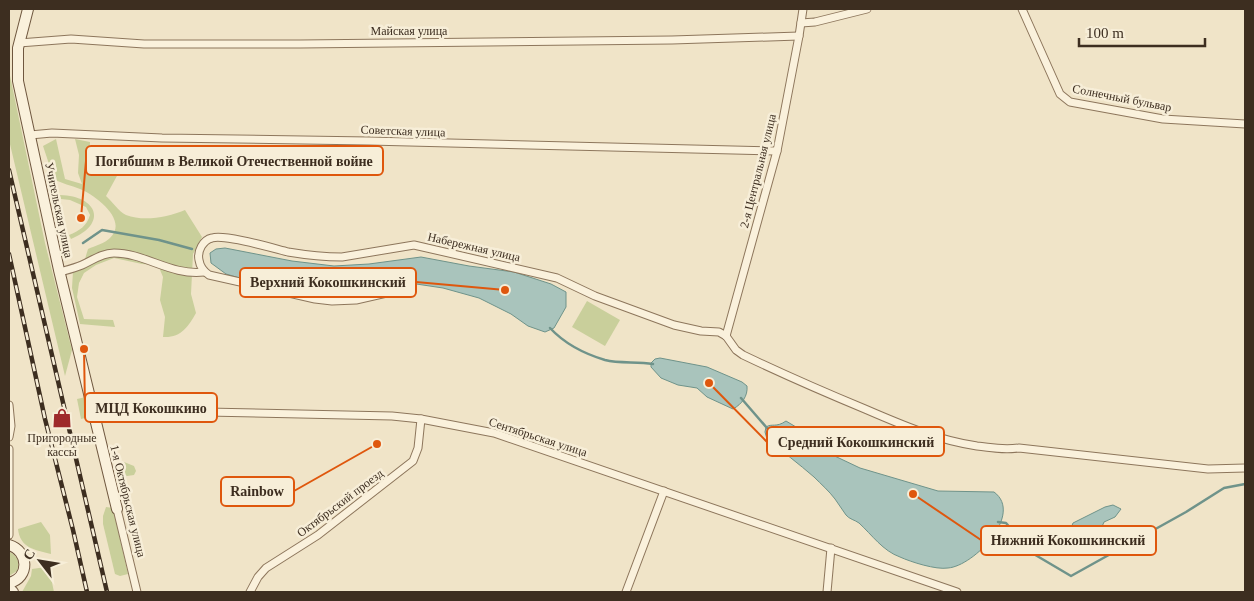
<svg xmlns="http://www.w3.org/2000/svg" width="1254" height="601" font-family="Georgia,serif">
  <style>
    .green { fill: #c9cf9b }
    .water { fill: #a9c4bc; stroke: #6f938a }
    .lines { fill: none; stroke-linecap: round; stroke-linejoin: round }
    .stream { stroke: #6f938a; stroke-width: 2.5 }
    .street-casing { stroke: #8d765c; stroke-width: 9 }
    .secondary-casing { stroke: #6f573f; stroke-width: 12 }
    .street { stroke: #faf1dc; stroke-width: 7 }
    .secondary { stroke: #faf1dc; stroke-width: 10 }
    .rail-casing { stroke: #3d2e20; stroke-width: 4.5 }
    .rail { stroke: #f7eed8; stroke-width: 2.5; stroke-dasharray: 8; stroke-linecap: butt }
    .labels { text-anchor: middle; stroke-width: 5; stroke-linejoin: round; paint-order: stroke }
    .street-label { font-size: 12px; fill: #3d2e20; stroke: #f7eed8 }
    .poi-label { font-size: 12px; fill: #3d2e20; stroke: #f7eed8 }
    .leader { fill: none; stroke: #df570d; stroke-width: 2 }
    .callout-dot { fill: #df570d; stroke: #f7eed8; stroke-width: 2 }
    .callout { fill: #f7eed8; stroke: #df570d; stroke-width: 2 }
    .callout-label { font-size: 14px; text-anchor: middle; font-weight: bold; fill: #3d2e20 }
  </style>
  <rect width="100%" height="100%" fill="#f0e4c8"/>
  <g class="green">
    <polygon points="9,71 45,243 72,350 65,376 9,140"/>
    <path d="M 56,139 L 65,179 L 82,184 L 78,173 L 79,155 L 75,139 L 90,142 L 89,167 C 98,175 106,175 118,174 L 106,196 C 112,201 119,212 126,215 C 144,222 168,217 185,210 L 202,237 L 193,254 L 191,294 L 196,313 C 188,327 181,338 163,337 L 165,317 L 160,300 L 163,277 L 158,265 L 142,264 L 114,258 L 96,265 L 84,273 L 79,283 L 77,297 L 84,319 L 113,320 L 115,327 L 80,324 L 72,288 L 73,271 L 78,271 L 82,269 L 88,249 C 95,246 105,243 110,238 C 129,220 95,195 80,189 C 71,185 62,184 54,179 L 43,146 Z"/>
    <path d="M 60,195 C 98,196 108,224 71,239 L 69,235 C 79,231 87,226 90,215 L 86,207 L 70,200 L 61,199 Z"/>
    <polygon points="587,301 620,320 605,346 572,327"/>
    <polygon points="86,397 89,414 85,418 81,419 77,399"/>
    <polygon points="124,462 134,466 136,471 134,475 127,476 119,471 119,463"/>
    <polygon points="106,507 113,508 128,574 120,576 115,574 103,524 103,516"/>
    <path d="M 41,522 L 50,535 L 51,554 C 35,550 20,548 18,529 Z"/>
    <path d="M 9,552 C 17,555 20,562 17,571 L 9,576 Z"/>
    <polygon points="46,567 50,573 54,592 22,592 31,576 32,569"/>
  </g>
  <g class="water">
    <polygon points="225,248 292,261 334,266 369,264 421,257 469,266 514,272 551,284 566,292 566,307 554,328 545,332 528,326 511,314 479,298 443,288 403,282 344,291 313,288 279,278 243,279 226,274 211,263 210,253 216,249"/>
    <path d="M 660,358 L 707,367 L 742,382 L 747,386 C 748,396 742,404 733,409 L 707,397 L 697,388 L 678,385 L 661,378 L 651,367 L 651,363 L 655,359 Z"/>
    <path d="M 786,421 L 806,433 L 822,450 L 860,468 L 938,491 L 994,492 C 1024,514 974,566 948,568 C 936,570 911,562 900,557 C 883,551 872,535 859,523 C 855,520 849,519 846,515 C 842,510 839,504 835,499 C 829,491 821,484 814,477 C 799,464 782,451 767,439 L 765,432 L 766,427 C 772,423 776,428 786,421 Z"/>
    <path d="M 1113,505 L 1121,509 L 1115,517 L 1104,522 L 1101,529 L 1106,530 C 1095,547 1074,544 1059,538 L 1071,528 L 1073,523 L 1105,507 Z"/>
  </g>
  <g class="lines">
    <g class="stream">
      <polyline points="83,243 102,230 159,240 192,249"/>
      <path d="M 550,328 C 564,343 585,354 605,360 C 620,364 637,361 653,364"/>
      <polyline points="741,398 767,428"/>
      <polyline points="998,522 1006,523 1032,553 1071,576 1186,512 1224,488 1245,484"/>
    </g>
    <defs>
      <g id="street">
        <polyline points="1022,9 1060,94 1070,102 1163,119 1245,124"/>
        <polyline points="801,23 815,22 867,9"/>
        <polyline points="19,43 71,39 144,44 300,44 672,40 799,36"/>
        <polyline points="30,135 52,133 162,138 369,141 777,151"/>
        <path d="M 60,272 C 67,270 75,268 82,265 C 93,260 102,253 114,253 C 145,253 171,276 204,272"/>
        <path d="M 408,292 L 391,292 L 356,300 L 332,301 L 315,299 L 209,275 C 203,271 200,267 199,260 C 197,251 203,240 212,238 C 225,234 272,248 288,252 C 306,255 324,257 342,257 L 414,245 L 557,278 L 595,296 L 674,325 L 701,331 L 719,332 L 726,336"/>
        <path d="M 726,336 L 736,350 L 743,355 C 783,374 824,392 865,409 C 902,425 937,440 977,446 C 995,448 1001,450 1019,448 L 1208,469 L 1245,468"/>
        <polyline points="726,336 777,151 799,36 803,9"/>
        <polyline points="9,405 11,426 9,437"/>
        <polyline points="94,416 207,412 392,416 421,419 494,433 957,592"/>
        <polyline points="9,449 9,535"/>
        <polyline points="117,509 137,592"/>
        <polyline points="250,592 258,577 266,568 318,535 413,461 418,448 421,419"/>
        <polyline points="626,592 664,491"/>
        <polyline points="827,592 831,548"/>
      </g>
      <g id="secondary">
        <polyline points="28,9 18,48 18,81 59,270 117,509"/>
        <path d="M 9,545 C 29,551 30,578 9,583"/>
        <polyline points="9,588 13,592"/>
      </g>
    </defs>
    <use href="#street" class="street-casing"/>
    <use href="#secondary" class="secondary-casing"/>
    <use href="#street" class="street"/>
    <use href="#secondary" class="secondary"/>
    <defs>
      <g id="rail">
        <polyline points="9,170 107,592"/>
        <polyline points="9,254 45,419 73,530 87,592"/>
      </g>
    </defs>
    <use href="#rail" class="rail-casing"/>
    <use href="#rail" class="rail"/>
  </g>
  <defs>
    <symbol id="shop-bare" viewBox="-9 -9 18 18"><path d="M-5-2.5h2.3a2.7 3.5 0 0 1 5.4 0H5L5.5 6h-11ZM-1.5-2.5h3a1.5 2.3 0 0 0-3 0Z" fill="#9e2a2b" stroke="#f7eed8" stroke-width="2.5" paint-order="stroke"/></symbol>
  </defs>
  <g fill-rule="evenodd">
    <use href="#shop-bare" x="48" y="404" width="28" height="28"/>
  </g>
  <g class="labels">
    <g class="street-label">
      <text x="409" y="35">Майская улица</text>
      <text transform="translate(1122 98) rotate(11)" y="4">Солнечный бульвар</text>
      <text transform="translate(403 131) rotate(2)" y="4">Советская улица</text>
      <text transform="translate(758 171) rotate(-76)" y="4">2-я Центральная улица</text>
      <text transform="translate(59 210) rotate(78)" y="4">Учительская улица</text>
      <text transform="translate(474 247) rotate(13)" y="4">Набережная улица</text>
      <text transform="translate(538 437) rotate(18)" y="4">Сентябрьская улица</text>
      <text transform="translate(128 501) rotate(76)" y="4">1-я Октябрьская улица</text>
      <text transform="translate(340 503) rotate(-37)" y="4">Октябрьский проезд</text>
    </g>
    <g class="poi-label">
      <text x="62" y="442">Пригородные<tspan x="62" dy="14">кассы</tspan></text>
    </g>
  </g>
  <path class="leader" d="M81 218L86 161M505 290L416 282M84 349L85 408M709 383L767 442M377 444L294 491M913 494L981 540"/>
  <g class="callout-dot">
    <circle cx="81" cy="218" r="5"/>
    <circle cx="505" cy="290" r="5"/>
    <circle cx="84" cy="349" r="5"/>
    <circle cx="709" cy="383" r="5"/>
    <circle cx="377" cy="444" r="5"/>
    <circle cx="913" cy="494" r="5"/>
  </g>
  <g class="callout">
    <rect x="86" y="146" width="297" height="29" rx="5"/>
    <rect x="240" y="268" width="176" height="29" rx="5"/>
    <rect x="85" y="393" width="132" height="29" rx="5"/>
    <rect x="767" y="427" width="177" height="29" rx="5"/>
    <rect x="221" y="477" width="73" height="29" rx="5"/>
    <rect x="981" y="526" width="175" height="29" rx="5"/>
  </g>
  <g class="callout-label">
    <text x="234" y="166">Погибшим в Великой Отечественной войне</text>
    <text x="328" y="287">Верхний Кокошкинский</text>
    <text x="151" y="413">МЦД Кокошкино</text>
    <text x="856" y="447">Средний Кокошкинский</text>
    <text x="257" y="496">Rainbow</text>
    <text x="1068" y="545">Нижний Кокошкинский</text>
  </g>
  <rect width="1254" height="601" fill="none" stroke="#3d2e20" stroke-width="20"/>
  <g transform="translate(40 561) rotate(301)" stroke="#f7eed8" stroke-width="4" paint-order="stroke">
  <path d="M0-4L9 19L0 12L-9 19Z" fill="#3d2e20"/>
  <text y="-8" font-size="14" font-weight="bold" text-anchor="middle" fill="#3d2e20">С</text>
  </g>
  <path d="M1079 38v8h126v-8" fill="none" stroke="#3d2e20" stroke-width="2.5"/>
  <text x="1086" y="38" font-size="15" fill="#3d2e20" stroke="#f7eed8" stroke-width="4" paint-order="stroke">100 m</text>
</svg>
